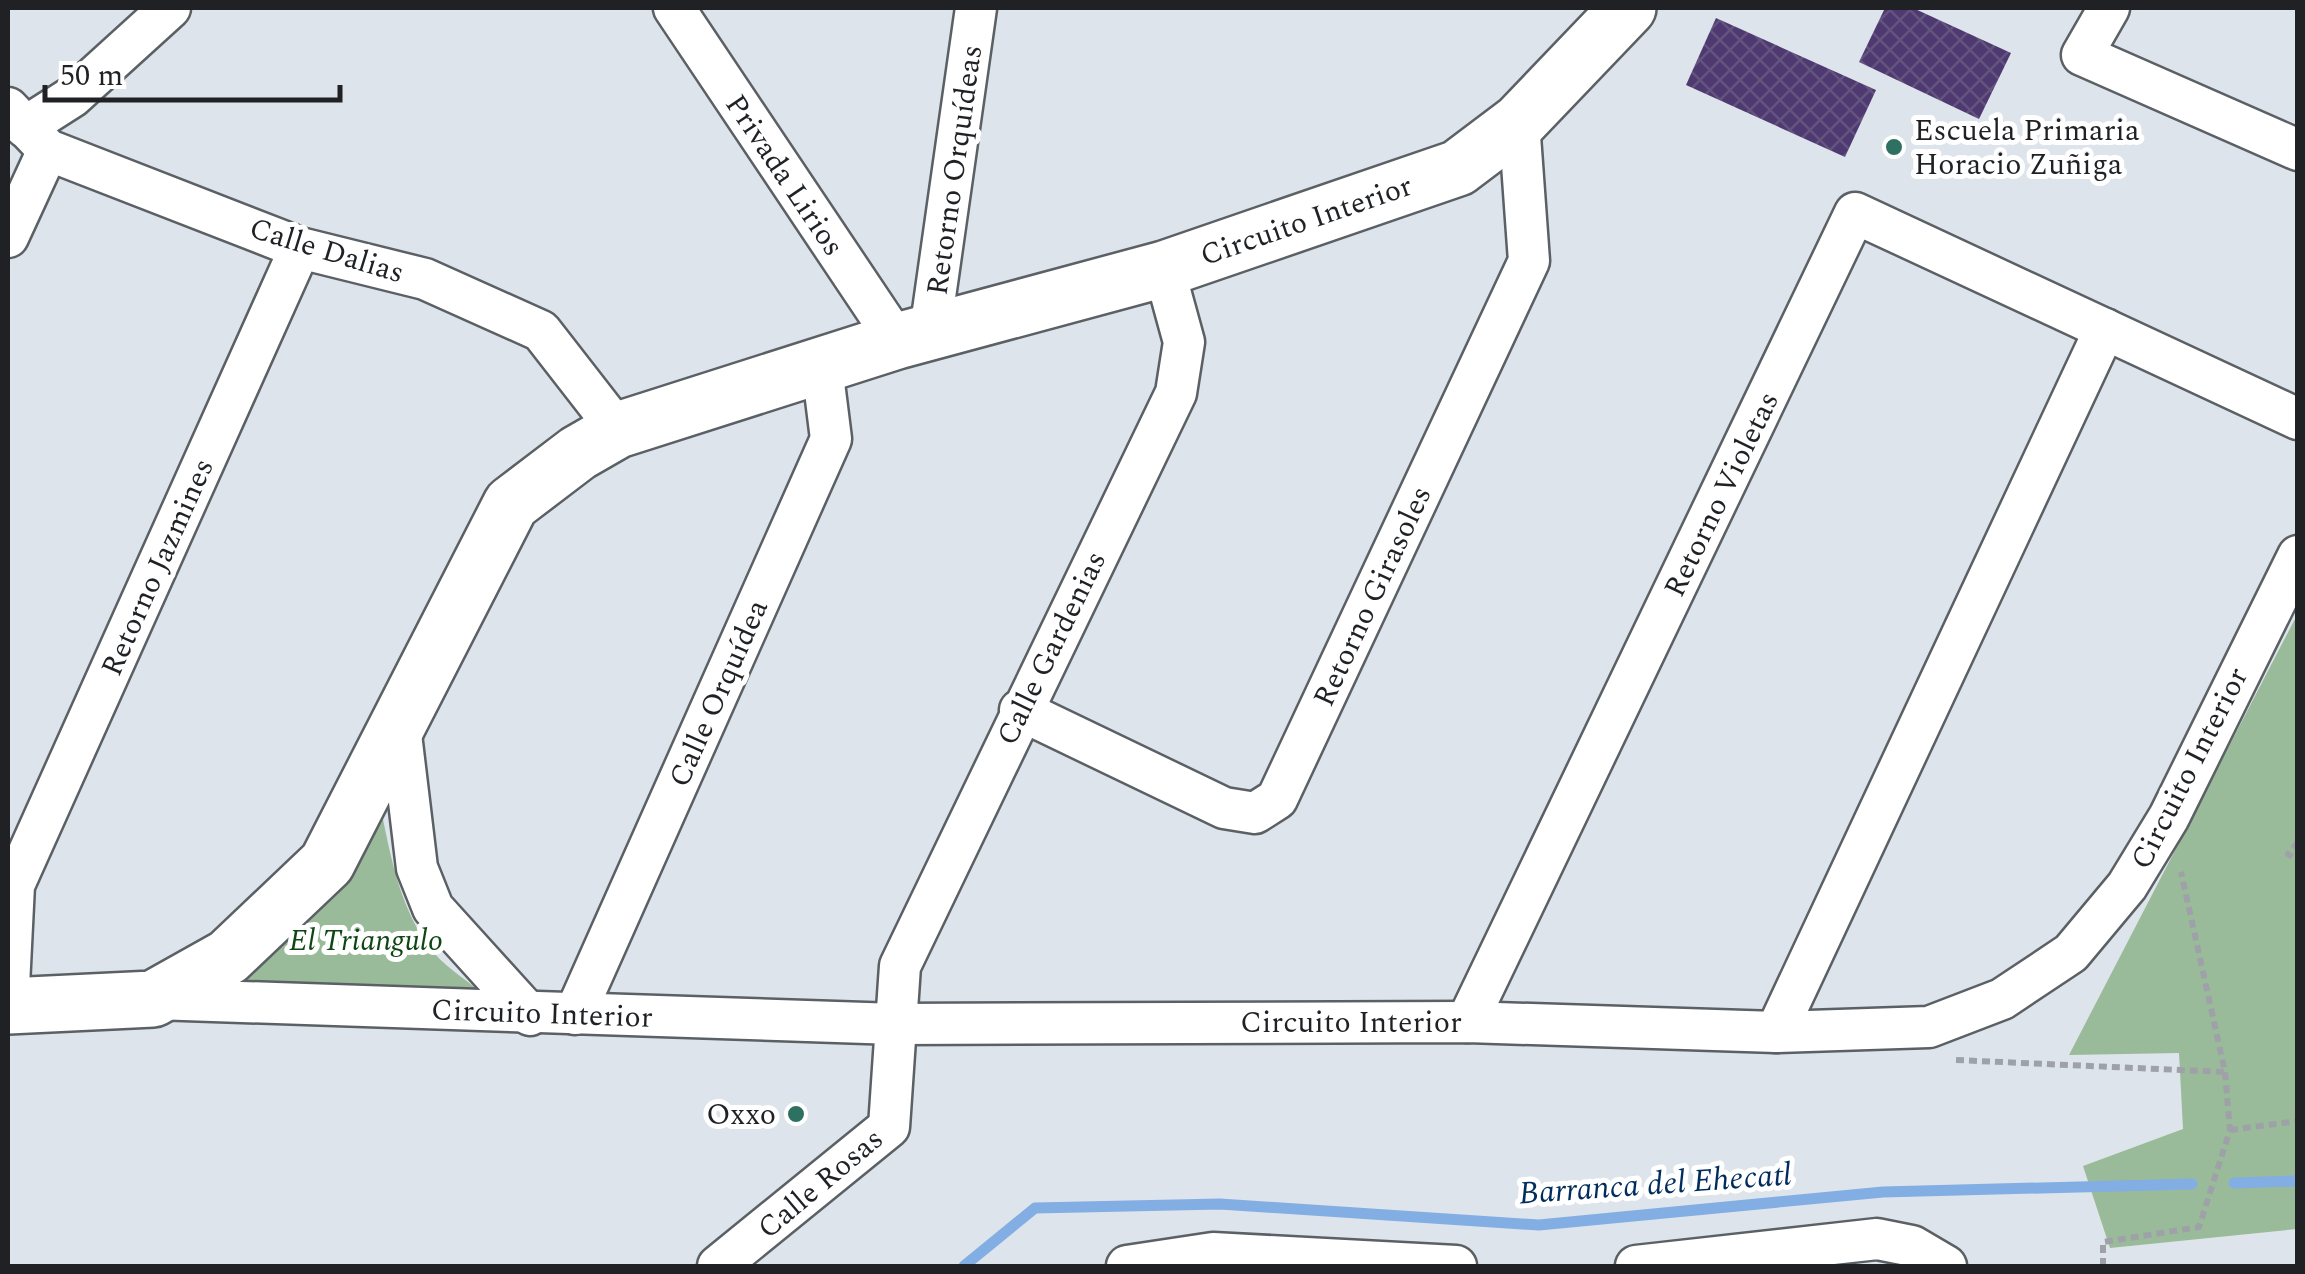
<svg xmlns="http://www.w3.org/2000/svg" width="2305" height="1274" font-family="Spectral,serif">
  <style>
    .green { fill: #9abb99 }
    .lines { fill: none; stroke-linecap: round; stroke-linejoin: round }
    .stream { stroke: #82aee4; stroke-width: 11 }
    .building { fill: url(#building-cross-hatch) }
    .street-casing { stroke: #5b6065; stroke-width: 45 }
    .secondary-casing { stroke: #5b6065; stroke-width: 60 }
    .path { stroke: #9ea2a8; stroke-width: 6; stroke-dasharray: 8 5; stroke-linecap: butt }
    .street { stroke: #fff; stroke-width: 40 }
    .secondary { stroke: #fff; stroke-width: 55 }
    .poi-dot { fill: #2e7163; stroke: #fff; stroke-width: 4 }
    .labels { text-anchor: middle; stroke-width: 10; stroke-linejoin: round; paint-order: stroke }
    .poi-label { font-size: 30px; fill: #1f2124; stroke: #fff; text-anchor: start }
    .street-label { font-size: 30px; fill: #1f2124; stroke: #fff }
    .park-label { font-size: 30px; font-style: italic; fill: #0f4714; stroke: #fff }
    .water-label { font-size: 32px; font-style: italic; fill: #002d5d; stroke: #fff }
  </style>
  <defs>
    <pattern id="building-cross-hatch" width="8" height="8" patternUnits="userSpaceOnUse" patternTransform="scale(2.5)"><rect width="8" height="8" fill="#4e3970"/><path d="M0 0l8 8M0 8l8-8" fill="none" stroke="#64537f"/></pattern>
  </defs>
  <rect width="100%" height="100%" fill="#dee4eb"/>
  <g class="green">
    <polygon points="2297,615 2297,1229 2110,1248 2083,1166 2183,1129 2179,1053 2069,1055"/>
    <path d="M 380,804 C 390,854 400,912 434,953 C 449,970 472,984 490,999 L 216,988 C 308,929 339,907 380,804 Z"/>
  </g>
  <g class="lines">
    <g class="stream">
      <polyline points="2234,1183 2298,1181"/>
      <polyline points="964,1266 1035,1208 1220,1204 1539,1225 1883,1192 2192,1184"/>
    </g>
  </g>
  <g class="building">
    <polygon points="1885,8 1913,8 2011,53 1979,119 1859,62"/>
    <polygon points="1716,18 1876,90 1845,157 1686,85"/>
  </g>
  <g class="lines">
    <defs>
      <g id="street">
        <polyline points="674,8 897,341"/>
        <polyline points="2109,8 2082,55 2298,150"/>
        <polyline points="8,108 48,150 300,248 425,279 541,331 618,430"/>
        <polyline points="25,127 72,97 170,8"/>
        <polyline points="8,237 48,150"/>
        <polyline points="930,332 976,8"/>
        <polyline points="1020,710 1224,808 1255,813 1277,799 1529,261 1519,122"/>
        <polyline points="400,726 417,868 433,908 530,1015"/>
        <polyline points="155,999 896,1024 1467,1022 1776,1032 1929,1027 2002,999 2071,953 2127,886 2169,817 2298,556"/>
        <polyline points="8,1006 14,885 300,248"/>
        <polyline points="575,1014 831,439 822,367"/>
        <polyline points="1467,1022 1855,213 2298,419"/>
        <polyline points="1776,1032 2105,329"/>
        <polyline points="718,1266 889,1127 900,966 1176,393 1184,342 1164,269"/>
        <polyline points="1127,1266 1213,1253 1456,1266"/>
        <polyline points="1636,1266 1877,1239 1912,1246 1946,1266"/>
      </g>
      <polyline id="secondary" points="8,1006 153,999 228,957 327,863 511,504 578,453 618,430 897,341 1164,269 1458,168 1519,122 1628,8"/>
    </defs>
    <use href="#street" class="street-casing"/>
    <use href="#secondary" class="secondary-casing"/>
    <g class="path">
      <polyline points="2298,842 2288,854 2298,860"/>
      <polyline points="1956,1060 2225,1072"/>
      <polyline points="2230,1130 2298,1121"/>
      <polyline points="2103,1266 2103,1242 2199,1227 2230,1130 2225,1072 2181,872"/>
    </g>
    <use href="#street" class="street"/>
    <use href="#secondary" class="secondary"/>
  </g>
  <g class="poi-dot">
    <circle cx="1894" cy="147" r="10"/>
    <circle cx="796" cy="1114" r="10"/>
  </g>
  <g class="labels">
    <g class="poi-label">
      <text x="1914" y="140">Escuela Primaria<tspan x="1914" dy="34">Horacio Zuñiga</tspan></text>
      <text x="776" y="1124" text-anchor="end">Oxxo</text>
    </g>
    <g class="street-label">
      <text transform="translate(954 170) rotate(-82)" y="10">Retorno Orquídeas</text>
      <text transform="translate(785 175) rotate(56)" y="10">Privada Lirios</text>
      <text transform="translate(1306 220) rotate(-19)" y="10">Circuito Interior</text>
      <text transform="translate(327 250) rotate(17)" y="10">Calle Dalias</text>
      <text transform="translate(1721 494) rotate(-64)" y="10">Retorno Violetas</text>
      <text transform="translate(157 567) rotate(-66)" y="10">Retorno Jazmines</text>
      <text transform="translate(1372 596) rotate(-65)" y="10">Retorno Girasoles</text>
      <text transform="translate(1051 648) rotate(-64)" y="10">Calle Gardenias</text>
      <text transform="translate(718 693) rotate(-66)" y="10">Calle Orquídea</text>
      <text transform="translate(2189 768) rotate(-63)" y="10">Circuito Interior</text>
      <text transform="translate(542 1013) rotate(2)" y="10">Circuito Interior</text>
      <text x="1351" y="1032">Circuito Interior</text>
      <text transform="translate(820 1183) rotate(-40)" y="10">Calle Rosas</text>
    </g>
    <g class="park-label">
      <text x="366" y="950">El Triangulo</text>
    </g>
    <g class="water-label">
      <text transform="translate(1655 1183) rotate(-4)" y="11">Barranca del Ehecatl</text>
    </g>
  </g>
  <rect width="2305" height="1274" fill="none" stroke="#1f2124" stroke-width="20"/>
  <path d="M45 85v15h295v-15" fill="none" stroke="#1f2124" stroke-width="5"/>
  <text x="60" y="85" font-size="30" fill="#1f2124" stroke="#ffffff" stroke-width="8" paint-order="stroke">50 m</text>
</svg>
